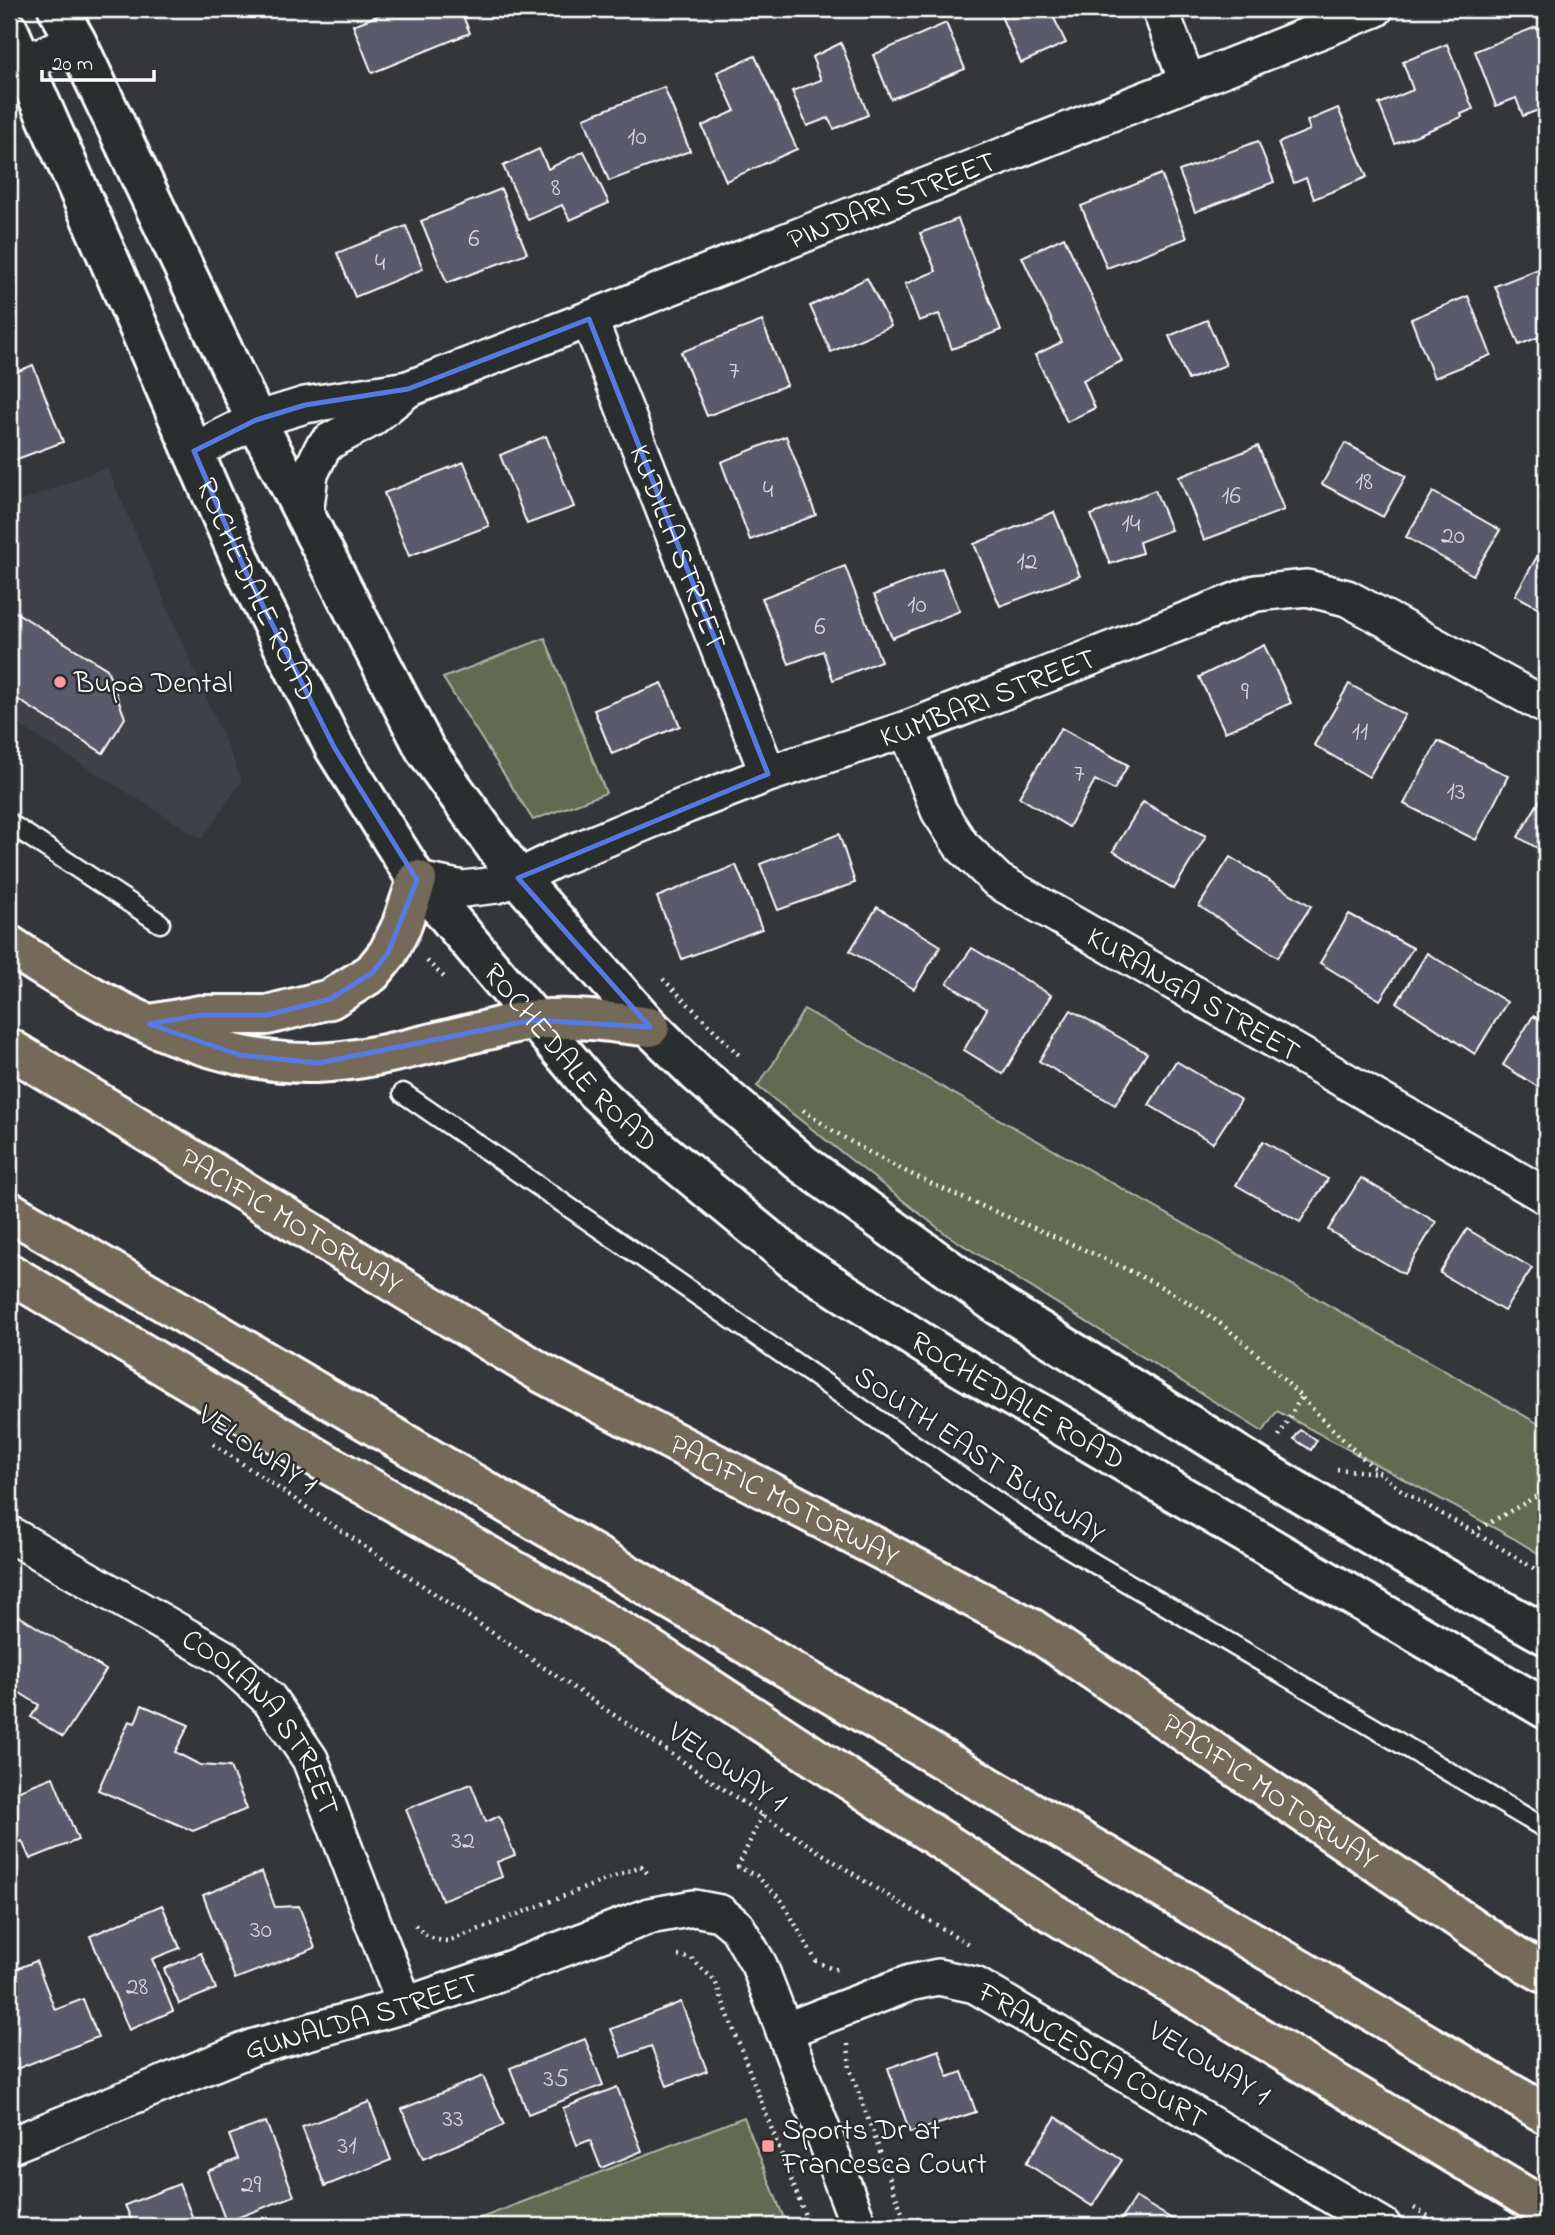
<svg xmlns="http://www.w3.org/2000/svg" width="1555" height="2235" font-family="'Indie Flower',sans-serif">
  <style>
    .built { fill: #3f4149 }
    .green { fill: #636b51; stroke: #b1b5a8; stroke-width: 2 }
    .building { fill: #5a5a6c; stroke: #fff; stroke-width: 2 }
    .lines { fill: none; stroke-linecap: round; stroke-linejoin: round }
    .service-casing { stroke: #fff; stroke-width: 23 }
    .minor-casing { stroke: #fff; stroke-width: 40 }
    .secondary-casing { stroke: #fff; stroke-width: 44 }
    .motorway-casing { stroke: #fff; stroke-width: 44 }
    .path { stroke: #fff; stroke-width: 4.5; stroke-dasharray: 2 5; stroke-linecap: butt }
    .service { stroke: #2a2d2e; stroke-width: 18 }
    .minor { stroke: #2a2d2e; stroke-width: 35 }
    .secondary { stroke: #2a2d2e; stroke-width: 38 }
    .motorway { stroke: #746a5a; stroke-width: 38 }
    .marked { fill: none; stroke: #567ae2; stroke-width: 5; stroke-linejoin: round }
    .poi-dot { fill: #ff9aa2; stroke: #2a2d2e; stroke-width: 2.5 }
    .labels { text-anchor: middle; stroke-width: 5; stroke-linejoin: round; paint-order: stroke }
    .number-label { font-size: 26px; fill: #d6d6da }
    .street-label { font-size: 30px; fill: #fff; stroke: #2a2d2e }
    .poi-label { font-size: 30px; fill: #fff; stroke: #2a2d2e; text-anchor: start }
  </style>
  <rect width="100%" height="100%" fill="#34363a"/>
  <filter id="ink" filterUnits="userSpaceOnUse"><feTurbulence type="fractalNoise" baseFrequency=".0143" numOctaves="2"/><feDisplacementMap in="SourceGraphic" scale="14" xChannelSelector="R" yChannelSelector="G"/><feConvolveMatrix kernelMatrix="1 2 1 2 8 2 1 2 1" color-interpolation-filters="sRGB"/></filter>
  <g filter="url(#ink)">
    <polygon class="built" points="107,467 242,781 202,839 9,719 9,506"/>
    <g class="green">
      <polygon points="545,638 606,793 533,820 443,678"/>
      <polygon points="804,1009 1546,1428 1546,1558 1513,1538 1277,1411 1263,1432 947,1235 757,1086 773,1064"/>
      <polygon points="744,2117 787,2226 460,2226"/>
    </g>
    <g class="building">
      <polygon points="395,9 460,9 470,33 372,73 353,25"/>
      <polygon points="998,9 1065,9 1052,14 1066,43 1021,63"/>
      <polygon points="946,23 965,69 891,99 873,55"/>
      <polygon points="1536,27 1540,37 1543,36 1546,43 1546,107 1523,116 1516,98 1496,106 1475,51"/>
      <polygon points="841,43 868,115 834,129 828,118 807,126 792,91 821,80 812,57"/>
      <polygon points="1447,44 1473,109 1461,114 1462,117 1395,144 1379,104 1413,90 1403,62"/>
      <polygon points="755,56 797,149 726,181 702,126 735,111 717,72"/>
      <polygon points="664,87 690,151 609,181 584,118"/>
      <polygon points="1338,108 1367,177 1314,199 1306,178 1294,183 1278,143 1310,130 1307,121"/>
      <polygon points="1258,141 1274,182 1195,212 1179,171"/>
      <polygon points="539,149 548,169 584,151 609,203 570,220 562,205 528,220 503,166"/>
      <polygon points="1161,174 1187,238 1107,268 1081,206"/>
      <polygon points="501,189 527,253 447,283 421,221"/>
      <polygon points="958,219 1001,330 952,349 939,314 919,321 905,284 936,271 920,233"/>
      <polygon points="406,226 423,269 355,297 337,253"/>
      <polygon points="1064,237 1122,361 1083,380 1095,408 1067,422 1035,355 1062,342 1022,257"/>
      <polygon points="1546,266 1546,334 1519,345 1495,286"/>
      <polygon points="867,278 891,326 831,352 810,306"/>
      <polygon points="1468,296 1491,355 1434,378 1411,319"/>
      <polygon points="1207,320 1226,365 1188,380 1169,336"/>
      <polygon points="762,321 787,385 707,416 681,352"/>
      <polygon points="33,365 63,442 9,462 9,375"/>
      <polygon points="546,436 574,507 527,524 500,455"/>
      <polygon points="786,436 816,515 750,540 721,462"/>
      <polygon points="1345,443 1406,476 1383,517 1322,484"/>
      <polygon points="1258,446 1284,510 1204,540 1179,477"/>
      <polygon points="464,462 489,526 409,556 384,493"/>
      <polygon points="1155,490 1171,530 1139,542 1142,553 1110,564 1091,515"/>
      <polygon points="1433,492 1500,530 1473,575 1406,537"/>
      <polygon points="1054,512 1080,576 1000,606 974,544"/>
      <polygon points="1538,555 1546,559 1546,612 1515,595"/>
      <polygon points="845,566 881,661 833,680 823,651 789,664 762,598"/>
      <polygon points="942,568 960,611 892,638 874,595"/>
      <polygon points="9,608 107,669 125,718 103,753 9,694"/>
      <polygon points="1264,645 1291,703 1225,732 1199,677"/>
      <polygon points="662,683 680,726 612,754 594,710"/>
      <polygon points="1349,684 1405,715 1369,777 1314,745"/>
      <polygon points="1061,728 1128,765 1114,790 1095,780 1069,827 1019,797"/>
      <polygon points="1438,741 1508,776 1476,840 1404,804"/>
      <polygon points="1543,795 1546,797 1546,853 1518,837"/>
      <polygon points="1143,802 1206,836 1174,889 1113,851"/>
      <polygon points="839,834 855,883 778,910 760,864"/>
      <polygon points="1230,857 1311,906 1278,957 1199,906"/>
      <polygon points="736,865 762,929 682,959 657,897"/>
      <polygon points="877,907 941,946 914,989 850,951"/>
      <polygon points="1349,914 1413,948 1380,1000 1320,963"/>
      <polygon points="972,948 1051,995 1003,1074 964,1050 987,1009 947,983"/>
      <polygon points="1427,953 1507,1002 1475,1054 1397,1003"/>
      <polygon points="1071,1010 1147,1053 1115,1105 1039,1061"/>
      <polygon points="1533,1016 1546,1023 1546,1092 1503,1065"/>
      <polygon points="1176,1061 1241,1100 1213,1143 1149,1105"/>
      <polygon points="1263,1141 1328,1179 1300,1222 1236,1185"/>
      <polygon points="1361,1178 1436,1222 1404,1274 1328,1230"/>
      <polygon points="1467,1229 1532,1268 1504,1311 1440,1273"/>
      <polygon points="1546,1325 1546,1355 1537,1329"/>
      <polygon points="1300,1430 1317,1440 1311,1450 1294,1439"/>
      <polygon points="19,1616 106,1670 63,1737 31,1717 39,1705 9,1686 9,1632"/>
      <polygon points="142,1705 189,1725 175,1752 200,1765 230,1767 247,1809 193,1831 98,1790 129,1721 135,1723"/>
      <polygon points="53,1777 78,1840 30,1859 22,1841 9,1846 9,1794"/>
      <polygon points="471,1784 486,1822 499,1816 515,1855 497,1862 502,1877 442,1900 406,1809"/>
      <polygon points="262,1872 275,1907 299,1906 315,1948 235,1979 203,1895"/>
      <polygon points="162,1905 180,1948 152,1959 173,2011 129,2030 90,1936"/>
      <polygon points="201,1953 216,1989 179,2004 164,1969"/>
      <polygon points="36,1961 55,2010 83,1999 98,2037 14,2070 9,2056 9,1972"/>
      <polygon points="681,2002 707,2071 667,2086 651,2046 622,2057 611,2029"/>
      <polygon points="585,2039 603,2085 528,2114 510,2068"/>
      <polygon points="939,2050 948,2077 962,2072 976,2112 910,2133 888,2068"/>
      <polygon points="483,2076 504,2125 423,2159 402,2109"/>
      <polygon points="617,2087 642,2151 601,2168 590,2140 577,2145 563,2108"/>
      <polygon points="369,2102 391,2160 325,2186 302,2127"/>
      <polygon points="1056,2117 1122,2160 1092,2206 1026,2163"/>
      <polygon points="266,2122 294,2196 226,2222 207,2171 238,2159 229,2135"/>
      <polygon points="179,2184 196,2226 134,2226 125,2205"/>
      <polygon points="1135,2197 1184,2226 1117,2226"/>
      <polygon points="80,2216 84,2226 54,2226"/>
    </g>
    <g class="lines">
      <defs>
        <g id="service">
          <polyline points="9,823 160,923"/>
          <polyline points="403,1093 1041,1532 1546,1829"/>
        </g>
        <g id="minor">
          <polyline points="1160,9 1187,81"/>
          <polyline points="9,69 76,41"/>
          <path id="s1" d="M 589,319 L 768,774"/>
          <path id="s2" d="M 194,451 L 256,420 L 305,405 L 408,389 L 589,319 L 1375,9"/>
          <polyline points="305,516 310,474 322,449 330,441 371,419 408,389"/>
          <path id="s3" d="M 907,729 L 939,811 L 961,845 L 998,881 L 1546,1196"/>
          <path id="s4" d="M 417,880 L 463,889 L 497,885 L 518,878 L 554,860 L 687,805 L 768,774 L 907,729 L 1256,593 L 1307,588 L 1347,598 L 1546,706"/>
          <path id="s5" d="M 9,1534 L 224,1658 L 269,1699 L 310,1759 L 405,2005"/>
          <path id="s6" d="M 784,2031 L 910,1983 L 938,1977 L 975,1985 L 1383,2226"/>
          <path id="s7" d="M 9,2146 L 254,2047 L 405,2005 L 488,1977 L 649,1916 L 694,1908 L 720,1913 L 737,1927 L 759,1965 L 859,2226"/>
        </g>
        <g id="secondary">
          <polyline points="58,9 76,41 256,420 425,749 518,878 650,1027 697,1073 803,1164 998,1305 1262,1470 1411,1559 1546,1635"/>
          <path id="s8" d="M 9,31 L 245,570 L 334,747 L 417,880 L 595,1091 L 643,1136 L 795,1261 L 946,1358 L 1546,1709"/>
        </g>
        <g id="motorway">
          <path d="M 9,945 C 95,1003 208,1066 316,1063 C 373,1061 432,1042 487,1030 C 503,1026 519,1021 534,1020 C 573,1016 612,1022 650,1027"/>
          <polyline points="151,1024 201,1015 267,1015 330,999 372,973 388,953 401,927 417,880"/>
          <path id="s9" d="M 9,1048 L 540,1372 L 1031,1628 L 1514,1956 L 1546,1974"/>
          <polyline points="9,1211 1546,2114"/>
          <polyline points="9,1273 326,1463 636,1640 1051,1912 1546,2209"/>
        </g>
      </defs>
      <use href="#service" class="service-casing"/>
      <use href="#minor" class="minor-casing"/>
      <use href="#secondary" class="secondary-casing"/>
      <use href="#motorway" class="motorway-casing"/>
      <g class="path">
        <polyline points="427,961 446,979"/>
        <polyline points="663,979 741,1057"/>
        <path d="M 803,1110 C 921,1197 1067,1229 1191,1304 C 1271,1352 1323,1430 1396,1486 C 1410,1497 1427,1505 1442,1514 C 1477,1534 1512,1554 1546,1576"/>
        <polyline points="1279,1436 1301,1397"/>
        <polyline points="213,1444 762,1815 880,1891 970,1945"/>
        <polyline points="1337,1469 1380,1473"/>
        <polyline points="1473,1532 1546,1491"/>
        <polyline points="762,1815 738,1867 757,1876 782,1901 816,1961 830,1968 841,1970"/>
        <path d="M 415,1925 C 425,1936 434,1941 449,1941 L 641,1866 L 648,1874"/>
        <polyline points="678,1956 691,1958 715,1981 809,2226"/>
        <polyline points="848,2044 850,2069 907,2226"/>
        <polyline points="1414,2208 1446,2226"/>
      </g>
      <use href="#service" class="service"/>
      <use href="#minor" class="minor"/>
      <use href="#secondary" class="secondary"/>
      <use href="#motorway" class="motorway"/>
    </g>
  </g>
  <path class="marked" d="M 589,319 L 768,774 L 518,878 L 650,1027 L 533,1020 L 318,1063 L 240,1055 L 149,1024 L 201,1015 L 267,1015 L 330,999 L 372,973 L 388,953 L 417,880 L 334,747 L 245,570 L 194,451 L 256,420 L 305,405 L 408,389 Z"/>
  <g class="poi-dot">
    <circle cx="60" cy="682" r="7"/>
    <rect x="761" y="2139" width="14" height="14" rx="3.5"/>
  </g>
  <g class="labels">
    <g class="number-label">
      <text x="637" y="144">10</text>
      <text x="556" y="195">8</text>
      <text x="474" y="246">6</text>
      <text x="380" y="270">4</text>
      <text x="734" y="378">7</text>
      <text x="1364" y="489">18</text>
      <text x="768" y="497">4</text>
      <text x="1231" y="503">16</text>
      <text x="1131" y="531">14</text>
      <text x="1453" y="543">20</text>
      <text x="1027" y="569">12</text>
      <text x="917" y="612">10</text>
      <text x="820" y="634">6</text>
      <text x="1245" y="699">9</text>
      <text x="1360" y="739">11</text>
      <text x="1079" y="781">7</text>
      <text x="1456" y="799">13</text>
      <text x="463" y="1848">32</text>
      <text x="261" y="1937">30</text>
      <text x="137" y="1994">28</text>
      <text x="556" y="2086">35</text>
      <text x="453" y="2126">33</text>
      <text x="347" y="2153">31</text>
      <text x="251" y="2192">29</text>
    </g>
    <g class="street-label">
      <text dy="10" stroke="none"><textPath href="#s2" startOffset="744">PINDARI STREET</textPath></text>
      <text dy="10" stroke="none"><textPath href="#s1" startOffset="245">KUDILLA STREET</textPath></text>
      <text dy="10" stroke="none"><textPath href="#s8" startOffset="611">ROCHEDALE ROAD</textPath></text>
      <text dy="10" stroke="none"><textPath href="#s4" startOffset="607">KUMBARI STREET</textPath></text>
      <text dy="10" stroke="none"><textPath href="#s3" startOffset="406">KURANGA STREET</textPath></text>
      <text dy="10" stroke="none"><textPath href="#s8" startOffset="1178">ROCHEDALE ROAD</textPath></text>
      <text dy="10" stroke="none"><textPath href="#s9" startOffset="331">PACIFIC MOTORWAY</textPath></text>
      <text dy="10" stroke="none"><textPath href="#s8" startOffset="1745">ROCHEDALE ROAD</textPath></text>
      <text transform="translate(258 1449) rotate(34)" y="10">VELOWAY 1</text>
      <text transform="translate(980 1454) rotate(34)" y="10">SOUTH EAST BUSWAY</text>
      <text dy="10" stroke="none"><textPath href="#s9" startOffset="898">PACIFIC MOTORWAY</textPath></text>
      <text dy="10" stroke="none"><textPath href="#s5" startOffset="322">COOLANA STREET</textPath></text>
      <text transform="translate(728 1766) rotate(34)" y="10">VELOWAY 1</text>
      <text dy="10" stroke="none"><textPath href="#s9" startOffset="1465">PACIFIC MOTORWAY</textPath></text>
      <text dy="10" stroke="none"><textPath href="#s7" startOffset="376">GUNALDA STREET</textPath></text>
      <text dy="10" stroke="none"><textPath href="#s6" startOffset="338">FRANCESCA COURT</textPath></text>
      <text transform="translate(1210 2062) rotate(31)" y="10">VELOWAY 1</text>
    </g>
    <g class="poi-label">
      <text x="74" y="692">Bupa Dental</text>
      <text x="782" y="2139">Sports Dr at<tspan x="782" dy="34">Francesca Court</tspan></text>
    </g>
  </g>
  <rect width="1555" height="2235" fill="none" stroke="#2a2d2e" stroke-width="35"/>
  <rect x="18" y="18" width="1520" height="2200" fill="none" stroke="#fff" stroke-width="2.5" filter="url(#ink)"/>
  <path d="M42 70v10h112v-10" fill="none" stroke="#ffffff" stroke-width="3.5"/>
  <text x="52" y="70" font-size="21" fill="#ffffff" stroke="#2a2d2e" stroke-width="5" paint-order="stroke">20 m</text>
</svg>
